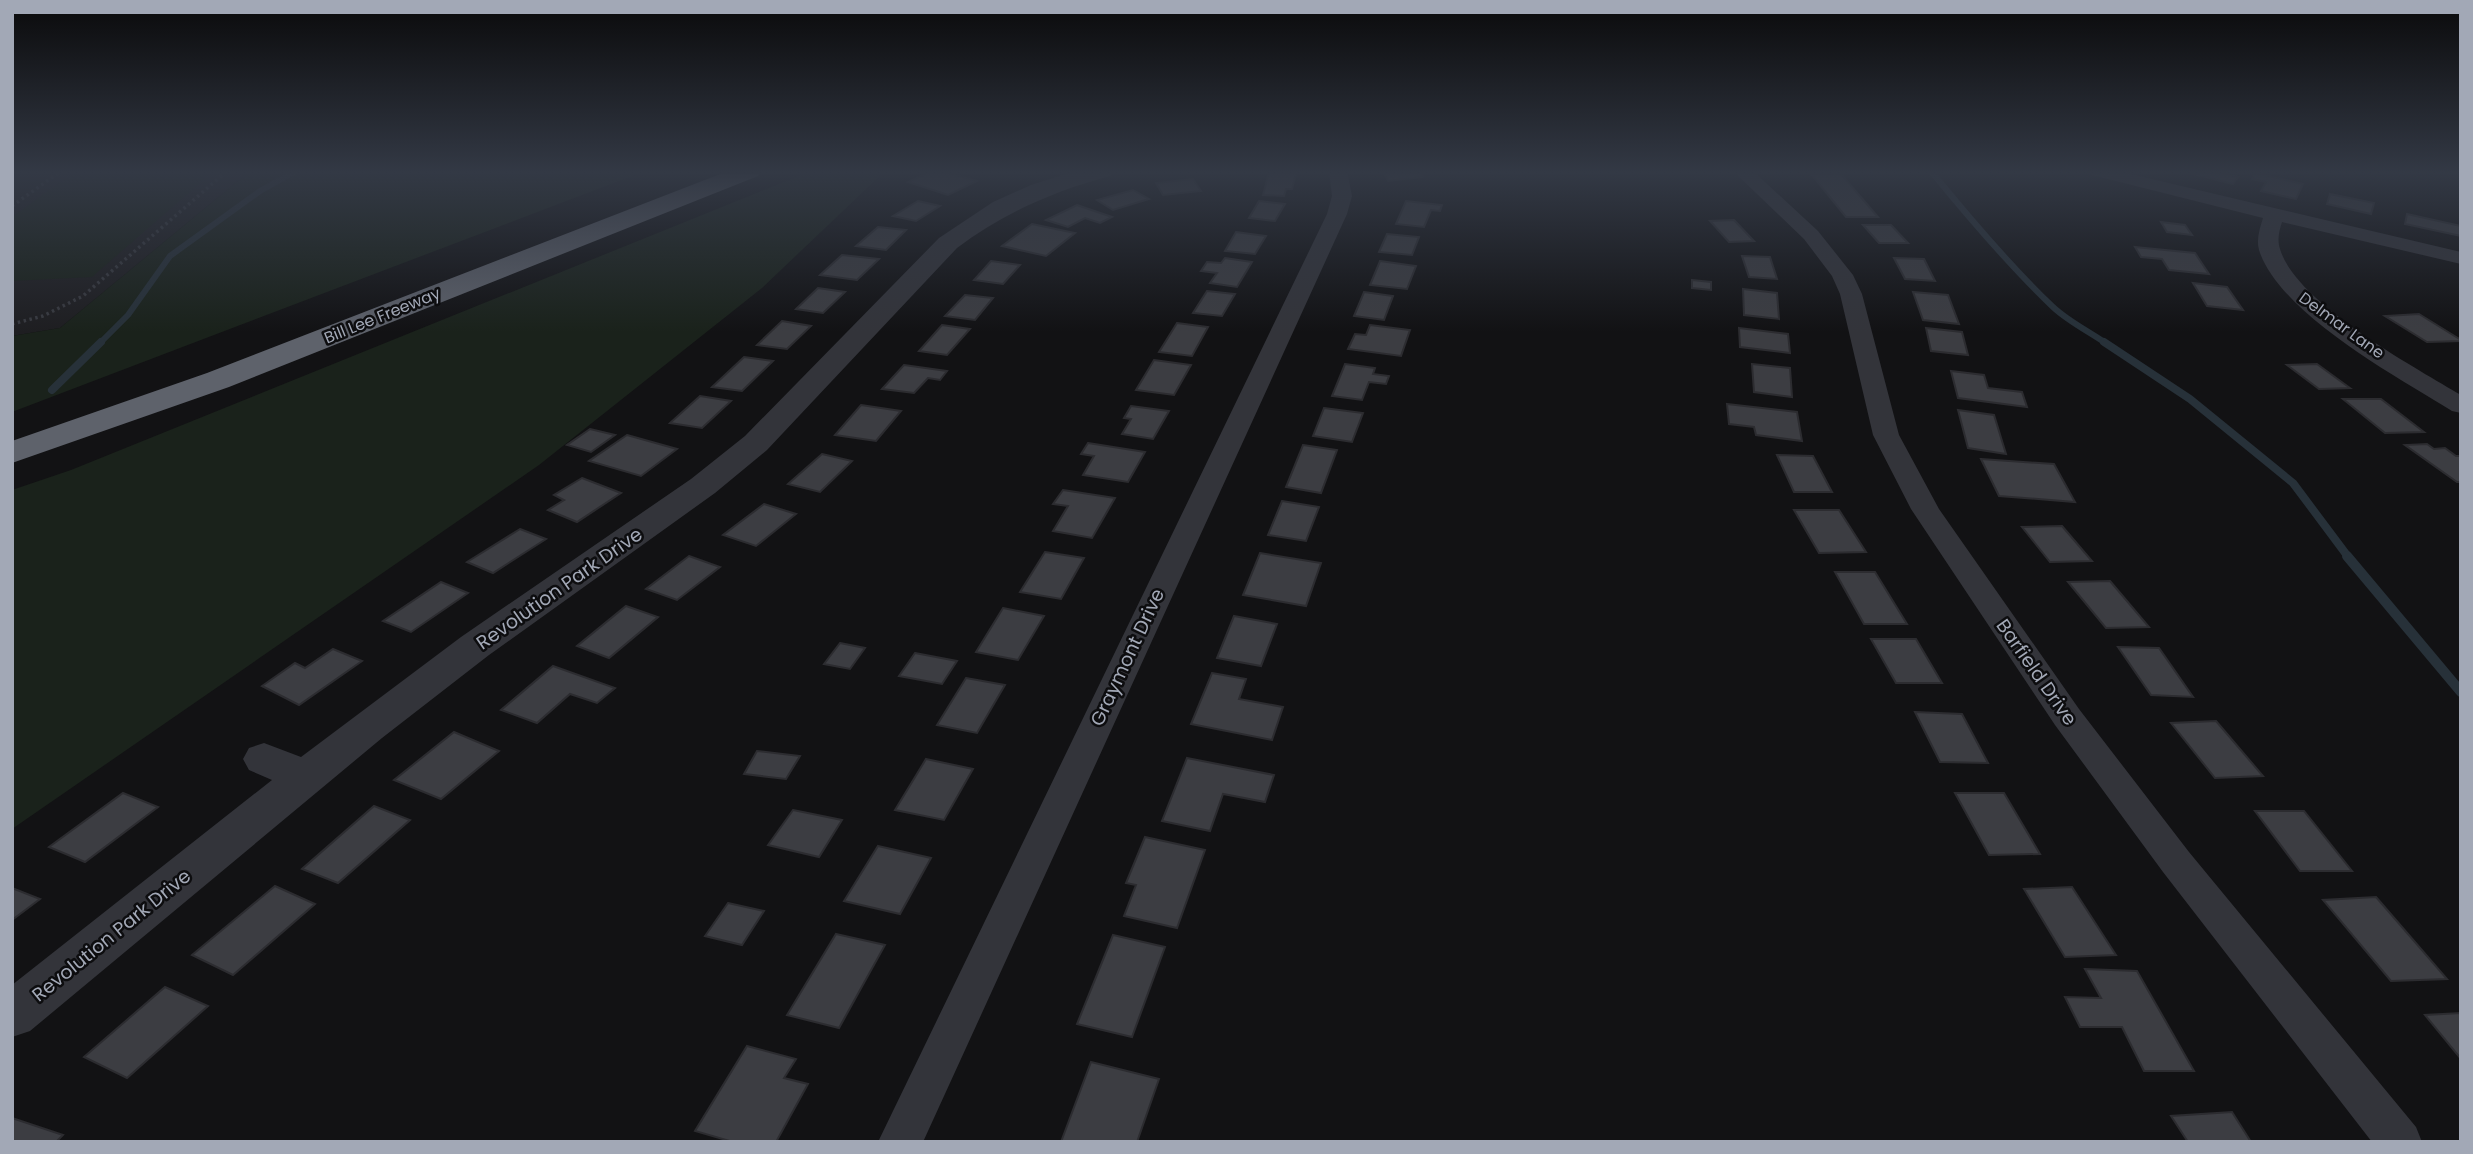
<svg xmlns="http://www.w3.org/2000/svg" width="2473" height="1154" font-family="Poppins,sans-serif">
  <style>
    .built { fill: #1e1e21 }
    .green { fill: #1a221b }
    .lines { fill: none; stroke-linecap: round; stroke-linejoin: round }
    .stream-far2 { stroke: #273139; stroke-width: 6 }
    .stream-far1 { stroke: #273139; stroke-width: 8 }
    .stream { stroke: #273139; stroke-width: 10 }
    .building { fill: #3c3d42; stroke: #2c2c30; stroke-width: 2 }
    .path { stroke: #393b41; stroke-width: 3.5; stroke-dasharray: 2.5 3.5; stroke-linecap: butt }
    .minor { fill: #33343a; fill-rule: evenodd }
    .tertiary { fill: #33343a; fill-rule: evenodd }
    .motorway { fill: #5e626b; fill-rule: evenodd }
    .labels { text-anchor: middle; stroke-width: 5; stroke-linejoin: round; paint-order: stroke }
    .far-street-label { font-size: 16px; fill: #a2a8b6; stroke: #0d0d0f }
    .street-label { font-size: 19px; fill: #a2a8b6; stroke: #0d0d0f }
  </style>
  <rect width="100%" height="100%" fill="#121214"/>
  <polygon class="built" points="12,171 250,171 60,328 12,336"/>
  <g class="green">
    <polygon points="76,171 214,171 92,277 12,281 12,217"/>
    <polygon points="250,171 645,171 12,412 12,336 60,328"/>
    <polygon points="811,171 885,171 762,288 539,465 12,829 12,490 71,470"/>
  </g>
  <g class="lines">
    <g class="stream-far2">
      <path d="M 1931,171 C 1970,219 2009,265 2053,307 C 2069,322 2090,332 2107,344"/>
      <polyline points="99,344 128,315 170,256 260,191 296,171"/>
    </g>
    <g class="stream-far1">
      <polyline points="2104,342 2190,399 2293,483 2349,558"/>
      <polyline points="52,390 101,342"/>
    </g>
    <polyline class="stream" points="2347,556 2461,692"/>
  </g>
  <g class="building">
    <polygon points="931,171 952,171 956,172 952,174 977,181 948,195 908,182"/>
    <polygon points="1383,171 1420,171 1423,177 1388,181"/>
    <polygon points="2182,171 2213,171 2238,177 2233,184"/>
    <polygon points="1269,172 1296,173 1292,189 1286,189 1284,196 1263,195"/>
    <polygon points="2255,173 2303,184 2296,199 2261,191 2266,182 2252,179"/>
    <polygon points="1811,174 1841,174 1878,217 1846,217"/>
    <polygon points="1193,179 1201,191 1163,195 1156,183"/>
    <polygon points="1133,190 1149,199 1113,210 1097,200"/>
    <polygon points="2330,194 2374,203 2371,214 2327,204"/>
    <polygon points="918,201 940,206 916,221 893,216"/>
    <polygon points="1259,201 1285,204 1275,221 1249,218"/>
    <polygon points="1406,201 1442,205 1440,211 1431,210 1424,227 1396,224"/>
    <polygon points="1077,205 1112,217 1100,223 1085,218 1068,227 1046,220"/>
    <polygon points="2407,214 2461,226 2461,236 2405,224"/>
    <polygon points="1734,220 1754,241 1729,242 1710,221"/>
    <polygon points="2161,222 2185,225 2192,235 2167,232"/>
    <polygon points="1032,224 1075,233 1046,256 1002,246"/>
    <polygon points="1863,225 1891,225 1908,243 1879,243"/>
    <polygon points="878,227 906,230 886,250 856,246"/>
    <polygon points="1236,232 1266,236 1255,254 1225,251"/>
    <polygon points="1387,234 1419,237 1412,255 1379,252"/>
    <polygon points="2135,247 2195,253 2209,274 2169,270 2162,259 2141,257"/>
    <polygon points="842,255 879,259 857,280 820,275"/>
    <polygon points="1742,256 1770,257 1777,279 1749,277"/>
    <polygon points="1225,258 1252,262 1237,287 1210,283 1217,273 1201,271 1207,262 1221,263"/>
    <polygon points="1894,258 1924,259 1935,281 1905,279"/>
    <polygon points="991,261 1020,265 1003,284 974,280"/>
    <polygon points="1380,261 1416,266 1407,289 1370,285"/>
    <polygon points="1692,280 1711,282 1711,290 1692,288"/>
    <polygon points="2193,283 2227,287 2243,310 2207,306"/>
    <polygon points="818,288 845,292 823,313 796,309"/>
    <polygon points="1743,289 1777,293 1779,319 1744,315"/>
    <polygon points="1207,291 1235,294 1222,316 1193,313"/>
    <polygon points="1364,292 1393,296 1384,320 1354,316"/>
    <polygon points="1913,292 1948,295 1959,324 1923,320"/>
    <polygon points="965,295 993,298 975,320 945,316"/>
    <polygon points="2419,314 2461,340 2461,341 2427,342 2385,316"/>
    <polygon points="782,321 811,326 787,349 757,345"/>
    <polygon points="1177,323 1208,327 1192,356 1159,352"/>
    <polygon points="942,325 970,329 947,355 919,351"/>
    <polygon points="1370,325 1410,330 1401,356 1348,349 1355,334 1366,335"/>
    <polygon points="1739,328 1788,334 1790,353 1740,347"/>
    <polygon points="1926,328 1962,332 1968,355 1931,351"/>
    <polygon points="744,357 773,361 742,391 712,387"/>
    <polygon points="1154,360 1191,365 1174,395 1136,390"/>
    <polygon points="1345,364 1375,368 1373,374 1389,376 1386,384 1369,382 1362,400 1332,396"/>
    <polygon points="1752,364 1790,368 1792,397 1754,392"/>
    <polygon points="2317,364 2350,388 2319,389 2287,365"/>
    <polygon points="904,365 947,371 940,380 928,378 914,393 882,389"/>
    <polygon points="1951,371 1984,375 1988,388 2022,392 2027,407 1958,398"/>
    <polygon points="700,396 731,401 702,428 670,423"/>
    <polygon points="2343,399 2381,399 2424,432 2385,433"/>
    <polygon points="1727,404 1797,412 1802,441 1756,435 1754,427 1729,424"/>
    <polygon points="861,405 901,411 876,441 835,435"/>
    <polygon points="1131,406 1169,411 1153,439 1122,434 1131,419 1124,418"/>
    <polygon points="1324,408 1363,413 1352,442 1313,436"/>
    <polygon points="1958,410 1994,415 2006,454 1968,448"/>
    <polygon points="590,429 615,435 591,452 567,445"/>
    <polygon points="627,435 677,449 641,476 589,461"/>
    <polygon points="1088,443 1145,452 1128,482 1083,475 1094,456 1081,454"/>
    <polygon points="2427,444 2434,449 2445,448 2456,456 2461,456 2461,482 2457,482 2405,445"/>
    <polygon points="1303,445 1337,450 1321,493 1286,487"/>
    <polygon points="822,454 852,461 820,492 788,484"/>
    <polygon points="1777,455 1813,456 1832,492 1794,492"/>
    <polygon points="1981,459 2054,464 2075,502 1999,496"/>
    <polygon points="582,478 621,493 577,522 548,510 564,500 554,495"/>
    <polygon points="1063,490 1115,498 1092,538 1053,531 1068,506 1053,504"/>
    <polygon points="1282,501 1319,507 1306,541 1268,535"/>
    <polygon points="764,504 796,514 756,546 723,535"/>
    <polygon points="1794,510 1839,510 1866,552 1819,553"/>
    <polygon points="2062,526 2092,561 2050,562 2022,527"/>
    <polygon points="520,529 546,539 493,573 467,562"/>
    <polygon points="1045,552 1084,558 1061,599 1020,592"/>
    <polygon points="1260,553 1321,563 1306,606 1243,595"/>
    <polygon points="689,556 720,567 677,600 646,589"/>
    <polygon points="1835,572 1875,572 1907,624 1864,624"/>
    <polygon points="2110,581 2149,627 2106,628 2068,582"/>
    <polygon points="441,582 468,593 411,632 383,621"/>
    <polygon points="626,606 658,617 609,658 577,646"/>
    <polygon points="1003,608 1044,616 1018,660 976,652"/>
    <polygon points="1234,616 1277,624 1261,666 1217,658"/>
    <polygon points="1871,639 1916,639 1942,683 1896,683"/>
    <polygon points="840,643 865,648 850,669 824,664"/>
    <polygon points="2118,647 2159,648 2193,697 2151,695"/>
    <polygon points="333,649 362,661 299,705 262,686 295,663 305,668"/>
    <polygon points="915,653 957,661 942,684 899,676"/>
    <polygon points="553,666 615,688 597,703 570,694 537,723 501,710"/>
    <polygon points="1212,673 1246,679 1239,699 1283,707 1272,740 1191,724"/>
    <polygon points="966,678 1005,685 977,733 937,725"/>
    <polygon points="1915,712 1962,714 1988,763 1940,762"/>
    <polygon points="2216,721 2263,776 2215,778 2171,723"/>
    <polygon points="454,732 499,751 441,799 394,780"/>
    <polygon points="757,751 800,756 786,779 744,774"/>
    <polygon points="1187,758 1274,775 1265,802 1223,794 1210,831 1162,821"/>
    <polygon points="926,759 973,769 944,820 895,810"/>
    <polygon points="123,793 158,807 85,862 49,847"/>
    <polygon points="1955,793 2004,793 2040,854 1989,855"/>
    <polygon points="374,806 410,820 338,883 302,869"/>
    <polygon points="793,810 842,820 819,857 768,845"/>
    <polygon points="2255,811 2304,811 2352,871 2300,871"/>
    <polygon points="1145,837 1205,850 1177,928 1124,916 1136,885 1126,883"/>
    <polygon points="878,846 931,858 900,914 844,901"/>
    <polygon points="275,886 315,904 233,975 192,955"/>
    <polygon points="2072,887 2116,955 2065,957 2024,889"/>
    <polygon points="12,888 40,899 12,920"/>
    <polygon points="2376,897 2447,979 2391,981 2323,900"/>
    <polygon points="728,903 764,911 742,945 705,936"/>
    <polygon points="836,934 885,945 839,1028 787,1015"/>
    <polygon points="1113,935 1165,947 1132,1037 1077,1024"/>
    <polygon points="2085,969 2137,971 2194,1071 2144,1071 2122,1027 2080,1027 2065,997 2101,998"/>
    <polygon points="165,987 208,1006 127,1078 84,1057"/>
    <polygon points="2461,1013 2461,1059 2425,1015"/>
    <polygon points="747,1046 796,1059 784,1078 808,1084 776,1142 733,1142 695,1131"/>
    <polygon points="1091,1062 1159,1079 1137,1142 1061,1142"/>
    <polygon points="2232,1112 2251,1142 2188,1142 2171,1116"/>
    <polygon points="12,1118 63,1135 56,1142 12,1142"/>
  </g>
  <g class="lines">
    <g class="path">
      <polyline points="12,206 61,171"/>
      <polyline points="12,324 43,316 83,296 227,171"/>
    </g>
    <g class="minor">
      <polygon points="1329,171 1347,171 1352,196 1347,214 923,1142 878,1142 1327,214 1332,196"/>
      <polygon points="1733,171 1753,171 1818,231 1853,275 1862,294 1899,435 1939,509 2079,709 2189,852 2416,1127 2422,1142 2372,1142 2163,872 2055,725 1911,509 1873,435 1840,294 1832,276 1804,239"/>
      <path d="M 2090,171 L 2118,171 L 2461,252 L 2461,264 L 2282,222 C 2279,231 2277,240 2280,249 C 2296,303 2413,366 2461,395 L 2461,413 L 2452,411 C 2397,377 2279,313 2259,250 C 2256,239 2260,228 2263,218 L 2092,175 Z"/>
    </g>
    <path class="tertiary" d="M 1075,171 L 1114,171 L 1110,176 C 1054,191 1004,213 957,248 L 767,450 L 715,493 L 489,655 L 382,738 L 30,1031 L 12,1037 L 12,985 L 272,780 L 249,770 L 243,759 L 249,748 L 264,743 L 301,757 L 461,637 L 691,479 L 745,436 L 939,238 L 993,202 L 1031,185 Z"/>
    <polygon class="motorway" points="728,171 761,171 758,176 229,387 12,463 12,441 207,373"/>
  </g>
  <linearGradient id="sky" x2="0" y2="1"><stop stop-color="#0a0a0b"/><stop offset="0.52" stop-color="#333945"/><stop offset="1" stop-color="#333945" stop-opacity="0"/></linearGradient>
  <rect width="2473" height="332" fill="url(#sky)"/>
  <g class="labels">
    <g class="far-street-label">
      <text transform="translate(382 315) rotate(-22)" y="6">Bill Lee Freeway</text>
      <text transform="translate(2342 325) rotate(36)" y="6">Delmar Lane</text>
    </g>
    <g class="street-label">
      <text transform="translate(559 588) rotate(-35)" y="7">Revolution Park Drive</text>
      <text transform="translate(1127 657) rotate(-65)" y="7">Graymont Drive</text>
      <text transform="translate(2037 672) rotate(55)" y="7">Barfield Drive</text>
      <text transform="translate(111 935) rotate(-39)" y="7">Revolution Park Drive</text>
    </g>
  </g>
  <rect width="2473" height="1154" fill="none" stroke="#a2a8b6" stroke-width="28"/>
</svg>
